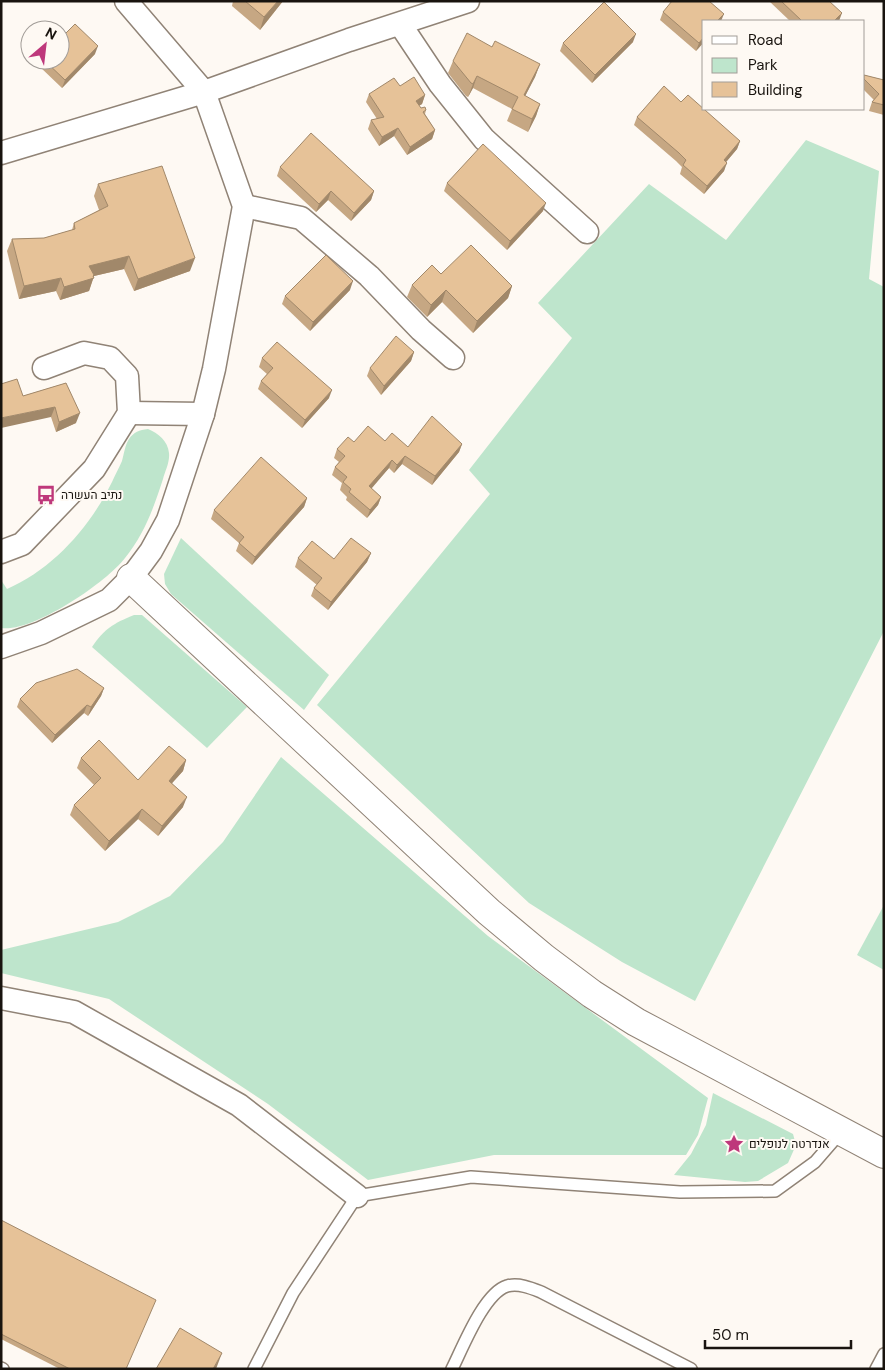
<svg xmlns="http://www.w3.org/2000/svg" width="885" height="1370" font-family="'DM Sans',Heebo,sans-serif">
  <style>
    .green { fill: #bee5cc }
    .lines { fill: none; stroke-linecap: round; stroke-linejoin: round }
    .service-casing { stroke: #908376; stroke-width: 14 }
    .minor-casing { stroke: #908376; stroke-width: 25 }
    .tertiary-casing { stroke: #908376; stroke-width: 30 }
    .service { stroke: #fff; stroke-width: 11 }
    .minor { stroke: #fff; stroke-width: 22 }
    .tertiary { stroke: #fff; stroke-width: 28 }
    .wall { fill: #c6a783 }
    .shaded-wall { fill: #a1886a }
    .building { fill: #e6c298; stroke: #a1886a }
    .labels { text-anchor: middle; stroke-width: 4; stroke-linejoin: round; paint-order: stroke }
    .poi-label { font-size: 12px; fill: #19140f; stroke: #fef9f3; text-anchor: start }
  </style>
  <rect width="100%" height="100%" fill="#fef9f3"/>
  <g class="green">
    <polygon points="806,140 879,171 869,279 884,287 884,631 695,1001 622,962 529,903 317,705 490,494 469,470 572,338 538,303 649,184 726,240"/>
    <path d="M 148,429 C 158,433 168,441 169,453 C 170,462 165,471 163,479 C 154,507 144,535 125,558 C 106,583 32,633 1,628 L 1,580 L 7,589 C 53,569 90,527 112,482 C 115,475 119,468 122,461 C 124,454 125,445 129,439 C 134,432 139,430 148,429 Z"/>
    <polygon points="181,538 329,675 304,710 171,594 165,584 164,574"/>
    <path d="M 134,615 L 142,615 L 247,707 L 207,748 L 92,647 C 104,629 114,623 134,615 Z"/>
    <polygon points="281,757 488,936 708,1098 698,1135 686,1155 494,1155 368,1180 268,1104 109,999 1,973 1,950 118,922 170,896 223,842"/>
    <polygon points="884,905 884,970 857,955"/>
    <polygon points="713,1093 793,1134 796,1145 788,1163 758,1181 745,1182 674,1175 691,1154 706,1125"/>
  </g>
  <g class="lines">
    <defs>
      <g id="service">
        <polyline points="1,1368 3,1369"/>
        <polyline points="254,1369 293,1293 357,1196 471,1177 680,1192 775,1191 815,1162 841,1132"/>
        <path d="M 452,1369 C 463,1347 484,1293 507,1286 C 519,1283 531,1288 541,1292 L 691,1369"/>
        <polyline points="876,1369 884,1354"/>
      </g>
      <g id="minor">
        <polyline points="400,24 440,84 484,139 587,232"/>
        <polyline points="1,153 204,92 349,40 468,1"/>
        <polyline points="244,206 301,218 369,276 421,330 453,358"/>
        <polyline points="129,413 203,414"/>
        <polyline points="1,552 22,544 94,469 129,413 127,376 110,358 84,353 44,368"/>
        <polyline points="1,647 41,633 109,600 131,578 151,551 168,520 203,414 214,369 244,206 204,92 126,1"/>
        <polyline points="1,998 74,1012 239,1105 357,1196"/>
      </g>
      <polyline id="tertiary" points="131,578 489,912 544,958 592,994 636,1022 884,1154"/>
    </defs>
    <use href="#service" class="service-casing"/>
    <use href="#minor" class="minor-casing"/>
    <use href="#tertiary" class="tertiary-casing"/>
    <use href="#service" class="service"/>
    <use href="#minor" class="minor"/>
    <use href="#tertiary" class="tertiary"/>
  </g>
  <g class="wall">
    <polygon points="233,1 283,1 260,30 232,6"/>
    <polygon points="769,1 829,1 839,21 790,21"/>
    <polygon points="711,3 704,42 696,51 660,20 663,12"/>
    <polygon points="633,42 592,83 560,51 563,43"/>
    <polygon points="492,47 540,64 535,77 525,96 540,104 536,116 528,132 507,121 512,109 473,88 468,97 466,96 448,73 453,61"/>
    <polygon points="95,54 62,88 39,66 41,60 60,60"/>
    <polygon points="864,75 884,80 884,115 869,111 872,102 874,100 864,90"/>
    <polygon points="400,86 425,95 422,104 419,106 421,108 426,110 425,114 435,130 432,139 407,155 394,136 379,146 368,129 371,120 377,119 366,102 369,94"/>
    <polygon points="681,102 740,141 737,149 726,162 724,171 704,194 680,174 682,167 676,161 634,125 637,117"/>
    <polygon points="280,167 374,191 371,200 351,221 328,200 316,212 277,176"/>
    <polygon points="447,183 543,211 507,250 444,191"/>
    <polygon points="98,184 190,271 134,291 124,269 94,276 89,291 60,300 56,291 19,299 7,251 12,239 44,238 72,230 74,223 99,210 94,196"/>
    <polygon points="441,274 512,286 508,298 473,333 442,302 427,317 407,297 412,285"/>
    <polygon points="350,290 310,331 282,304 285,296"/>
    <polygon points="414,352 411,361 381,395 367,376 370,368"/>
    <polygon points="262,358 329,398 302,428 258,389 261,381 267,374 259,367"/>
    <polygon points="66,383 76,423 56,432 51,417 23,396"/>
    <polygon points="385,441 408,447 462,444 459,452 432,485 402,464 394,473 389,468 371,488 381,497 378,505 367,518 346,500 347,497 340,490 342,483 332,475 335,467 339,462 334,458 337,449 354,442"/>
    <polygon points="307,498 304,507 252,565 236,551 239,543 211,519 214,510"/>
    <polygon points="371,553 367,562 328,610 311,596 314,588 317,585 295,567 298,558 334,559"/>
    <polygon points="104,688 101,696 88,716 84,713 52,743 17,707 20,699"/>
    <polygon points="81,758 138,780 186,760 183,771 172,783 183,807 158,836 138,819 105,851 70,815 74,805 94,785 77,768"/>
    <polygon points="1,1220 126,1369 60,1369 1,1339"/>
  </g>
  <g class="shaded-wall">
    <polygon points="278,1 283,1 260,30 264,17"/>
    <polygon points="842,13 839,21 834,21"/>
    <polygon points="724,14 721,21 717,21"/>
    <polygon points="636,34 633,42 592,83 595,75"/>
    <polygon points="704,37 704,42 696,51 699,43"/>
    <polygon points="98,46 95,54 62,88 65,80"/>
    <polygon points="540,64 535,77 519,108 524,95"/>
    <polygon points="477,76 473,88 468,97 473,84"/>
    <polygon points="425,95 422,104 413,109 416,101"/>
    <polygon points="540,104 536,116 528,132 532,119"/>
    <polygon points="398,128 394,136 379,146 382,137"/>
    <polygon points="435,130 432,139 407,155 410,147"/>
    <polygon points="740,141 737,149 721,168 724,160"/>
    <polygon points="727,163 724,171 704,194 707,186"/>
    <polygon points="331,191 328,200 316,212 319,204"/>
    <polygon points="374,191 371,200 351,221 354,213"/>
    <polygon points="546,203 543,211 507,250 510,241"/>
    <polygon points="129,256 124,269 94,276 89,291 60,300 64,287 89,266"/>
    <polygon points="195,258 190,271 134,291 138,279"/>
    <polygon points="61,278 56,291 19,299 24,286"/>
    <polygon points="353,281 350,290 310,331 313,322"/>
    <polygon points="512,286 508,298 473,333 477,321"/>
    <polygon points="446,290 442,302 427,317 431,305"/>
    <polygon points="414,352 411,361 381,395 384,386"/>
    <polygon points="332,390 329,398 302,428 305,420"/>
    <polygon points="55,407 51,417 1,428 1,418"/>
    <polygon points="80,413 76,423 56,432 59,422"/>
    <polygon points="462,444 459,452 432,485 435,476"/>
    <polygon points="405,456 402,464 394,473 397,465"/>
    <polygon points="392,460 389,468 366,495 369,486"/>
    <polygon points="381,497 378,505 367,518 370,510"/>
    <polygon points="307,498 304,507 252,565 255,557"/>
    <polygon points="371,553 367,562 328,610 331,602"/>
    <polygon points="104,688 101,696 88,716 91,707"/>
    <polygon points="87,705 84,713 52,743 55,735"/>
    <polygon points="186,760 183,771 165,791 169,781"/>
    <polygon points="187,797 183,807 158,836 162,826"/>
    <polygon points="142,809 138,819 105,851 109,841"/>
    <polygon points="222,1353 216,1369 213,1369"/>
  </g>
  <g class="building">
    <polygon points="245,1 278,1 264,17"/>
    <polygon points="672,1 709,1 724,14 717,21 704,21 704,37 699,43 663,12"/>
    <polygon points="781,1 829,1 842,13 834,21 802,21"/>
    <polygon points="604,2 636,34 595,75 563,43"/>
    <polygon points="75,24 98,46 65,80 44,60 60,60 60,39"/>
    <polygon points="467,33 492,47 495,41 540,64 524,95 540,104 532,119 512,109 518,97 477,76 473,84 471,83 453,61"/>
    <polygon points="864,75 884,80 884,105 872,102 879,94 864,79"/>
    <polygon points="414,77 425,95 416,101 421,108 425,107 426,110 423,112 435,130 410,147 398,128 382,137 371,120 384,117 369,94 394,78 400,86"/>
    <polygon points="664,86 681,102 688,95 740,141 724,160 727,163 707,186 683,165 686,160 679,153 637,117"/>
    <polygon points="311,133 374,191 354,213 331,191 319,204 280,167"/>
    <polygon points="483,144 546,203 510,241 447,183"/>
    <polygon points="162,166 195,258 138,279 129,256 89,266 94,275 93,276 94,278 64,287 61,278 24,286 12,239 44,238 75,229 74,223 108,206 98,184"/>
    <polygon points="471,245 512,286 477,321 446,290 431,305 412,285 432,265 441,274"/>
    <polygon points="326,255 353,281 313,322 285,296"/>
    <polygon points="396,336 414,352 384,386 370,368"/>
    <polygon points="277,342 332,390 305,420 261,381 273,368 262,358"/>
    <polygon points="17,379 23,396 66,383 80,413 59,422 55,407 1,418 1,384"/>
    <polygon points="432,416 462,444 435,476 405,456 397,465 392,460 369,486 381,497 370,510 349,492 351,489 343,482 347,477 335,467 345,456 337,449 348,437 354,442 368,426 385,441 392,433 408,447"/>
    <polygon points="261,457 307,498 255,557 239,543 244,537 214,510"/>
    <polygon points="351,538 371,553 331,602 314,588 322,578 298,558 312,541 334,559"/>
    <polygon points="77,669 104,688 91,707 87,705 55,735 20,699 36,683"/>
    <polygon points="99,740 138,780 169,746 186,760 169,781 187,797 162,826 142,809 109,841 74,805 101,778 81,758"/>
    <polygon points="1,1220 156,1300 126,1369 70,1369 1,1334"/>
    <polygon points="180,1328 222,1353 213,1369 156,1369"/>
  </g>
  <defs>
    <symbol id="bus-bare" viewBox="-9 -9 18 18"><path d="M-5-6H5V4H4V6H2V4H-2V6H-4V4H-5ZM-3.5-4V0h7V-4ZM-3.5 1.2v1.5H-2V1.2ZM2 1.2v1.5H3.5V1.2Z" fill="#be387b" stroke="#fef9f3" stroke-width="2.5" paint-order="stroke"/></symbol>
    <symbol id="sight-bare" viewBox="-9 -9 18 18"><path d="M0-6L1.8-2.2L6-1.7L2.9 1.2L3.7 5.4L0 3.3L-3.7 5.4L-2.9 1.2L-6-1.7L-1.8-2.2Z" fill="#be387b" stroke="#fef9f3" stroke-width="2.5" paint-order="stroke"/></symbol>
  </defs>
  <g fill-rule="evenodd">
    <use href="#bus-bare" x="32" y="481" width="28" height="28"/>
    <use href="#sight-bare" x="720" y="1130" width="28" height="28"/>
  </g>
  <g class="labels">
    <g class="poi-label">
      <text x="61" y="499">נתיב העשרה</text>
      <text x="749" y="1148">אנדרטה לנופלים</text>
    </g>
  </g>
  <rect width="885" height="1370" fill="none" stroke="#19140f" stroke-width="5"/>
  <rect x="702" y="20" width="162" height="90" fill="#fef9f3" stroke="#a29d98"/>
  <rect x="712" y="36" width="25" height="8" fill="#ffffff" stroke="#a29d98"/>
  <text x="748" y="45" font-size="15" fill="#19140f">Road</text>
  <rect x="712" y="58" width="25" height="15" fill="#bee5cc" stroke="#a29d98"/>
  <text x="748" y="70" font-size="15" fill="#19140f">Park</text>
  <rect x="712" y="82" width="25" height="15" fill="#e6c298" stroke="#a29d98"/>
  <text x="748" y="95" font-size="15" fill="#19140f">Building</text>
  <g transform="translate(45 45) rotate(28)"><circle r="24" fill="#fef9f3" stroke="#a29d98"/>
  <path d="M0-4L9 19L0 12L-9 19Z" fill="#be387b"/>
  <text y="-8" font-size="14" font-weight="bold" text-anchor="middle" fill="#19140f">N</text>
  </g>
  <path d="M705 1340v8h146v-8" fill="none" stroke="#19140f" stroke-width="2.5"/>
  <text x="712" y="1340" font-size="15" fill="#19140f" stroke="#fef9f3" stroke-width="4" paint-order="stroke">50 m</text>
</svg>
